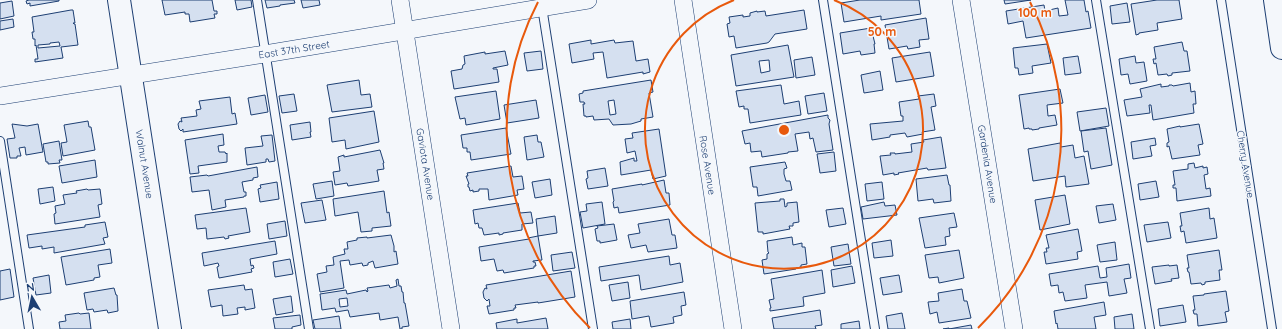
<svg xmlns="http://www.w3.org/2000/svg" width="1282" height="329" font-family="Quicksand,sans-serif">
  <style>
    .building { fill: #d5e0f0; stroke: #1d3f73; fill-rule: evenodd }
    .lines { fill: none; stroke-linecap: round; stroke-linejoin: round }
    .lane-casing { stroke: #1d3f73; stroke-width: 10 }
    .street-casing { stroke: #1d3f73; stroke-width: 18 }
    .secondary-casing { stroke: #1d3f73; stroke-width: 24 }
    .lane { stroke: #f4f7fb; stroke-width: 8 }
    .street { stroke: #f4f7fb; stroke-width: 17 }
    .secondary { stroke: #f4f7fb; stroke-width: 22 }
    .ring { fill: none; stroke: #e8590c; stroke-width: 2 }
    .labels { text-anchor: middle; stroke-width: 3; stroke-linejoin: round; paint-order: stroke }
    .street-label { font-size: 10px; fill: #1d3f73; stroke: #f4f7fb }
    .centre { fill: #e8590c; stroke: #f4f7fb; stroke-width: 2 }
    .ring-label { font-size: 12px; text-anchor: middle; font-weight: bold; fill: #e8590c; stroke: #f4f7fb; stroke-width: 3; stroke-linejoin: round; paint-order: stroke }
  </style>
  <rect width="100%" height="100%" fill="#f4f7fb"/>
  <g class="building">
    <polygon points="29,0 59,0 59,1 30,6 30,3 27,4 26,1"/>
    <polygon points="162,0 212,0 214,11 217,11 217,14 214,14 215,18 190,22 189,14 185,14 185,12 165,15"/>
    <polygon points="235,0 251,0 252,7 237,10"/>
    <polygon points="265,0 294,0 295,3 280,5 280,6 267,8"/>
    <polygon points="301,0 319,0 320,5 303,8"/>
    <polygon points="860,0 919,0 921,14 881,20 881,16 844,22 841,3"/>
    <polygon points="1004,0 1031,0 1005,4"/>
    <polygon points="1065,0 1084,0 1086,12 1088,11 1091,28 1026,38 1023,21 1008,24 1006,11 1044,5 1045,11 1058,8 1059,16 1068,15"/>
    <polygon points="1157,0 1179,0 1182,19 1157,23 1158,30 1139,33 1139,34 1136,35 1131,4"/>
    <polygon points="12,1 14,16 0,19 0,3"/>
    <polygon points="1127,3 1130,22 1112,24 1110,6"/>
    <path d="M 71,10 L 73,10 L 75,23 L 73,23 L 74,24 L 75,24 L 78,45 L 61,47 L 63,58 L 35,62 L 35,59 L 38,59 L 36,45 L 35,46 L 35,39 L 33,39 L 32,32 L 34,32 L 32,17 ZM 59,42 L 60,46 L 38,48 L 38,45 L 50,44 L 50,43 Z"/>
    <polygon points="804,10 807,29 775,34 769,42 767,43 736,48 734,36 729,37 727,24 730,23 729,17 743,15 743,17 750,16 750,13 757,11 757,12 765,11 766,16"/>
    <polygon points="926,18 929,39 919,40 920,47 908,49 907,46 889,49 885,25"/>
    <polygon points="13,19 14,27 0,30 0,21"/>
    <polygon points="871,28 875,44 874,44 875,53 861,55 860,51 843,54 840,33"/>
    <polygon points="591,40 591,44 614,40 615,43 633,41 636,61 648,59 650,72 643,74 643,72 607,78 603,52 593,53 594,59 572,63 569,44"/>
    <polygon points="1182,42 1184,51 1187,51 1190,71 1172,73 1172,75 1168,76 1167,74 1158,75 1156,63 1154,64 1153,59 1156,59 1154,47"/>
    <polygon points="1047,44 1051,63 1032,66 1033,73 1019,75 1018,68 1015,68 1013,48"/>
    <path d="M 788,45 L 794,77 L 736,86 L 731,55 ZM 769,60 L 770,71 L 761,73 L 759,61 Z"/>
    <polygon points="505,51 508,65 493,68 493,69 497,69 499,82 454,89 451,71 462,69 463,65 465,64 464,56 485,52 485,54"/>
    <polygon points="541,51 543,69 527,71 524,53"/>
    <polygon points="930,52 934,76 896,82 892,58"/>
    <polygon points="1078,56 1081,73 1065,75 1063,58"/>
    <polygon points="1135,56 1136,63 1144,62 1147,81 1130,84 1128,74 1121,75 1119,59"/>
    <polygon points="812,57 815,75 796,78 794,60"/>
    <polygon points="880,71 883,90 864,93 861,75"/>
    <polygon points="359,80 361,95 370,94 372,107 332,112 327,85"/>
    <path d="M 651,80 L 653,92 L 649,93 L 653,117 L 641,119 L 641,121 L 631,124 L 613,125 L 609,119 L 594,120 L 593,116 L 586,117 L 586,116 L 584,116 L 583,104 L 585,104 L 584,102 L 580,102 L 579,94 L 583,93 L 583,91 ZM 614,100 L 616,114 L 610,115 L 608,101 Z"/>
    <polygon points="1190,83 1191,92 1195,91 1196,104 1193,104 1194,113 1153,120 1151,105 1149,105 1150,113 1127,116 1124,100 1142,97 1140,89 1161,84 1161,87 1169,86 1169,85 1172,85 1173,86"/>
    <polygon points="781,85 784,104 799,101 801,115 750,123 748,109 744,109 744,106 739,107 736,91"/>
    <polygon points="1060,89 1063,103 1047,105 1048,116 1055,115 1057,125 1039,128 1039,129 1032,130 1032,129 1029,129 1029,128 1024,129 1019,95"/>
    <polygon points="496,91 500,119 466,125 465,118 460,119 455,97"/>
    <polygon points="824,93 827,111 808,114 805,96"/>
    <polygon points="294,94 297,111 282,113 279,96"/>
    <polygon points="934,94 936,106 931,107 935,130 922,132 923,134 907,137 905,133 890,135 890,137 872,140 870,124 903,121 903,116 901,116 899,102 919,99 918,96"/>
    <polygon points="265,95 268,112 251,115 248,98"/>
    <polygon points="230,97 232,114 235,113 237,124 183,132 183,129 181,131 179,129 178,124 180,121 182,122 181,118 197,116 196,110 201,109 199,101"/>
    <polygon points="536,100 539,118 507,123 504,105"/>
    <polygon points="1106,108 1109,126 1080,131 1077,112"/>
    <polygon points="374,111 379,142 346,149 345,140 332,142 329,118"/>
    <polygon points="828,115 828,118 830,120 829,124 833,150 816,152 813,138 810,139 809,132 795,134 798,151 788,152 788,153 762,157 761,151 751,152 750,143 745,144 742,131"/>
    <polygon points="88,121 89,127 91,127 95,150 63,156 61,143 67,142 64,125"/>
    <polygon points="310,122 311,132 310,132 311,137 292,140 290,125"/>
    <polygon points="12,124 27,126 38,124 43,152 26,155 25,147 19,148 21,156 17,156 17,158 10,158 7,139 15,138"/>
    <polygon points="1199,124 1203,144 1198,145 1200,155 1172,159 1169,146 1167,147 1167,143 1169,142 1167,129 1180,126 1180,127"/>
    <polygon points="506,128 511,154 471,160 470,152 467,152 467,148 463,148 461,135"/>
    <polygon points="1106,128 1112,165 1091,169 1088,151 1084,152 1081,131"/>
    <polygon points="659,129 666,176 653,179 651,170 621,175 620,162 634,158 634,161 637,161 635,151 627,153 625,139 633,138 632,133"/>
    <polygon points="223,134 224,145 218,146 219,152 225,152 226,154 227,153 227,162 198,166 199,173 190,174 185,140"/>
    <polygon points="272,135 275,161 269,162 268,159 266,159 266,162 247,165 245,148 263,146 261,136"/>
    <polygon points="537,135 538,142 541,142 544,157 527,160 524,137"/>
    <polygon points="941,137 946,168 928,170 927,168 898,173 899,174 894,175 894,173 883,175 880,156 891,155 890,153 895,153 895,154 912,152 911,144 924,142 923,140"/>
    <polygon points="1155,138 1156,145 1150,146 1152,156 1133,159 1131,142"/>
    <polygon points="59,141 62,160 59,160 60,163 48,164 48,162 46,162 43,144"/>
    <polygon points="1060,143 1061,147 1073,145 1075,158 1084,156 1089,184 1066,187 1065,176 1033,181 1028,149"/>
    <polygon points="380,150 384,163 383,163 384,169 377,170 379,181 348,186 347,183 335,185 333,172 340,171 338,157 344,155 344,157"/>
    <polygon points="834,152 836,171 820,173 817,154"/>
    <polygon points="95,160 97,177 62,183 59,166"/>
    <polygon points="785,162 787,168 784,169 784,174 786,181 790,181 792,190 758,196 757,187 753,187 750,167"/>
    <polygon points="1194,163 1195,168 1203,166 1203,168 1207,167 1208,174 1204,175 1206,189 1210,188 1211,196 1177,201 1176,188 1173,188 1173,185 1175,185 1173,171 1188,169 1188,164"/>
    <polygon points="511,166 513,177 522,176 524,189 517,190 518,195 489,200 488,189 479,189 479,191 473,192 473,190 470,191 469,187 468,187 468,184 469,184 466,176 468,176 467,173"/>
    <polygon points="257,167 258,177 253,178 253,180 242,182 244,192 246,192 246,196 244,196 244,197 225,200 226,207 212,210 209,190 192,192 190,177 207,175 208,176"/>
    <polygon points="605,168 608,186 588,189 586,179 588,178 587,171"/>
    <polygon points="947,175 949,185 950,185 951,201 934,203 933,199 918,201 916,179"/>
    <polygon points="550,179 552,195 535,198 532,182"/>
    <polygon points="664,180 666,193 669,193 670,205 619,213 618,207 614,208 613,202 614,201 612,189 642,184 642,185"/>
    <polygon points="332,181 334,196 316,199 313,184"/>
    <polygon points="1156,181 1159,197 1140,200 1138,184"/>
    <polygon points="277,182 279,199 260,202 258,189 261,188 260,185"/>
    <polygon points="882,182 884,199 867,201 865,184"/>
    <polygon points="53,187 55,201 40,204 38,189"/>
    <polygon points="87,189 88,190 100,189 102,204 98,205 100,217 55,224 54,214 56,213 55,206 65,204 63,195 77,193 76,191"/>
    <polygon points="384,191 387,213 389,212 391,226 372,228 372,231 361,232 358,212 335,216 333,199"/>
    <polygon points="1065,195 1070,224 1040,230 1035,200"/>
    <polygon points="780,199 784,199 785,207 787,206 787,203 797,202 799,222 793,223 793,226 789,226 790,229 763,234 763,232 758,232 755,203 780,201"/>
    <polygon points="322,200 326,220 305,223 301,203"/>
    <polygon points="602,202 605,224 583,228 580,212 587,211 586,204"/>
    <polygon points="884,202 885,206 895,205 897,215 863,219 861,207"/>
    <polygon points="518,203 520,213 531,212 533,223 522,224 522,230 503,233 503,234 499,235 499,233 484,235 482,228 479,228 478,223 475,224 473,210"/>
    <polygon points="1113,204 1116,220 1099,223 1096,206"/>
    <polygon points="246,208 250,232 228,236 229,238 225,239 224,237 207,239 206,228 197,229 195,215"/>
    <polygon points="843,208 846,224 829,227 826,210"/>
    <polygon points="1209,208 1210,219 1214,218 1217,238 1186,243 1184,231 1181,232 1180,226 1182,226 1180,213"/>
    <polygon points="954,213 957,227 949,228 950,236 945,237 946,245 925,248 919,218"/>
    <polygon points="555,216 557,233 538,236 536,219"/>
    <polygon points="669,219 672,235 675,235 677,248 648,252 646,245 631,248 628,235 640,233 638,224"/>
    <polygon points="285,221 287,236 269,239 267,224"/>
    <polygon points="105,222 108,237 103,238 105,244 54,253 54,247 42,249 42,246 29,248 27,235 85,227 85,225"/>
    <polygon points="1168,222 1171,238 1147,242 1144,225"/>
    <polygon points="614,224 617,240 600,243 600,241 597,241 595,229 598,228 597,226"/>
    <polygon points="1078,229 1082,251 1077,252 1078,259 1046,264 1044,252 1047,252 1046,248 1049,248 1046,235"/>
    <polygon points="391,235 394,246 394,252 396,251 398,264 375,268 373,261 368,263 368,265 363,266 362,263 350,265 349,260 340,261 344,288 320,292 317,274 327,272 326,266 334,265 333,257 345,254 344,249 348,249 347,242 357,240 357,238 367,237 367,238"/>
    <polygon points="538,236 542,260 533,261 533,262 535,262 536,266 534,266 534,268 504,273 503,270 497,271 494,259 481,261 479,247 529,239 528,238"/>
    <polygon points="792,237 793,245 802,243 802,247 805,247 807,264 801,265 801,267 796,268 796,269 764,274 762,260 767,259 767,254 769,253 768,252 767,241"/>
    <polygon points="891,240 893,256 874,258 872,243"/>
    <polygon points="275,241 277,254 250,259 251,266 253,265 254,268 251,269 252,272 219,278 217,267 219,266 218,263 204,266 202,253"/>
    <polygon points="1115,242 1117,260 1100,262 1097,245"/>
    <polygon points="848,244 851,264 834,266 831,247"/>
    <polygon points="110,249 112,263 98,265 100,277 94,278 94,280 66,285 61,257"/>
    <polygon points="959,250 964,278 939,283 938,277 929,278 925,255"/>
    <polygon points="1219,250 1222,270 1219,270 1220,280 1205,282 1205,284 1202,285 1201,283 1191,284 1189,272 1188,272 1187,268 1189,268 1187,255"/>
    <polygon points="572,252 575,268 553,271 551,255"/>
    <polygon points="669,256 670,265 680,263 683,282 641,290 639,275 601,281 599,267"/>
    <polygon points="290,259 293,274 275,277 273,262"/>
    <polygon points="1129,264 1131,278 1124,279 1127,293 1109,296 1107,282 1085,285 1087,298 1065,301 1063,292 1059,293 1058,285 1051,286 1049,274 1098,266 1100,278 1107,277 1106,268"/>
    <polygon points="1169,265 1169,266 1177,265 1179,278 1171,279 1172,281 1155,284 1152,267"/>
    <polygon points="852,266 855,283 833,287 831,270"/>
    <polygon points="10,269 14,297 0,300 0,271"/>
    <polygon points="822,270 825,293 803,297 804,306 770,311 770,308 771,308 769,300 774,299 771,279"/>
    <polygon points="571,271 575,297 538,303 538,302 515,305 516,308 514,308 514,310 489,314 487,306 490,306 489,299 487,301 484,298 483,292 485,288 487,289 486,285"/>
    <polygon points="49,275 51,293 36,295 33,278"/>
    <polygon points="899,275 902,292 883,295 880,278"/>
    <path d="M 398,279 L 399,286 L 401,286 L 402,292 L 403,292 L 404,303 L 405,303 L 409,326 L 402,327 L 402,329 L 400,329 L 398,317 L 380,320 L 379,313 L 350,317 L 348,310 L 336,312 L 335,308 L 322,310 L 320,294 L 346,290 L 347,294 L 366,290 L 367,292 L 368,291 L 367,288 L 389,285 L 390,288 L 397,286 L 396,280 ZM 347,298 L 348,306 L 340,307 L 339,299 Z"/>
    <polygon points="628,282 630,298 612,301 609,285"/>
    <polygon points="244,285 245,290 252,289 255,308 245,310 245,307 237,308 238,314 223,316 222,305 211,307 208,290"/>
    <polygon points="114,288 116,295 117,295 118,311 108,313 107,310 94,312 93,309 87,310 84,293"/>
    <polygon points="962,289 964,301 967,301 971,318 939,323 937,312 930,314 928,302 939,301 938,293"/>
    <polygon points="1226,291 1229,311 1225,312 1227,322 1198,326 1197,314 1194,314 1193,310 1195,310 1193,296 1204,295 1204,294"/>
    <polygon points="684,292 686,305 681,306 682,315 673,317 674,323 651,327 649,316 632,319 630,301"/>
    <polygon points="291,296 293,312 276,315 273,299"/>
    <polygon points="1104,302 1106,315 1094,317 1096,329 1058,329 1057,323 1056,324 1054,311"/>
    <polygon points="1183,305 1186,322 1160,326 1158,309"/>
    <polygon points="820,310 822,325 815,326 816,329 774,329 772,318"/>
    <polygon points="79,313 80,314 89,313 91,329 60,329 59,322 66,321 65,315"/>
    <polygon points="902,313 905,329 888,329 886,316"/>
    <polygon points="1132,314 1134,329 1115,329 1114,317"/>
    <polygon points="300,315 301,325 292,327 292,329 275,329 273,318"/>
    <polygon points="339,316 341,329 315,329 313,320"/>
    <polygon points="546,318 548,329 497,329 496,323 517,319 517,323"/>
    <polygon points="630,319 631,329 613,329 612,322"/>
    <polygon points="859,321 860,329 841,329 841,324"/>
    <polygon points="971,325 972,329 943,329 949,328 949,329"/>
  </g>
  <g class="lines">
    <defs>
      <g id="lane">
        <polyline points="257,0 309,329"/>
        <polyline points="823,0 875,329"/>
        <polyline points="1096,0 1150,329"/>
        <polyline points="1221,0 1272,329"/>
        <polyline points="542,7 593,329"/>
        <polyline points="0,141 29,329"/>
      </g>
      <g id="street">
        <polyline points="400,0 451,329"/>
        <polyline points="683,0 733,329"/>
        <polyline points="961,0 1014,329"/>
        <polyline points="0,96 265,54 588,0"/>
      </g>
      <g id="secondary">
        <polyline points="119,0 170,329"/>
        <polyline points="1275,0 1282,48"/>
      </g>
    </defs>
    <use href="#lane" class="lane-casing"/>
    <use href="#street" class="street-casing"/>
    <use href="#secondary" class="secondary-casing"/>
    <use href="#lane" class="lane"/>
    <use href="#street" class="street"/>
    <use href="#secondary" class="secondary"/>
  </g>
  <g class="ring">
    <path d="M834 0A139 139 0 1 1 734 0"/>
    <path d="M590 328A277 277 0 0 1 538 2M1030 2A277 277 0 0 1 978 328"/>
  </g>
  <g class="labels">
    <g class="street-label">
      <text transform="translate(294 49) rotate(-9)" y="4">East 37th Street</text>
      <text transform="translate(145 164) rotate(81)" y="4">Walnut Avenue</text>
      <text transform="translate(426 164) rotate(81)" y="4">Gaviota Avenue</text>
      <text transform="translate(988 164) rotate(81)" y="4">Gardenia Avenue</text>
      <text transform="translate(1246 164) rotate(81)" y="4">Cherry Avenue</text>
      <text transform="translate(708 165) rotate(81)" y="4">Rose Avenue</text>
    </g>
  </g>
  <circle cx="784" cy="130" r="6" class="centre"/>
  <g class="ring-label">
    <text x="1035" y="17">100 m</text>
    <text x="882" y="36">50 m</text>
  </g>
  <g transform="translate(32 297) rotate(351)" stroke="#f4f7fb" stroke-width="3" paint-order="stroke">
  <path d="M0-3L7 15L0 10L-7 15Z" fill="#1d3f73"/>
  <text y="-6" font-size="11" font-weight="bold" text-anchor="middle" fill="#1d3f73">N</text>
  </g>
</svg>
